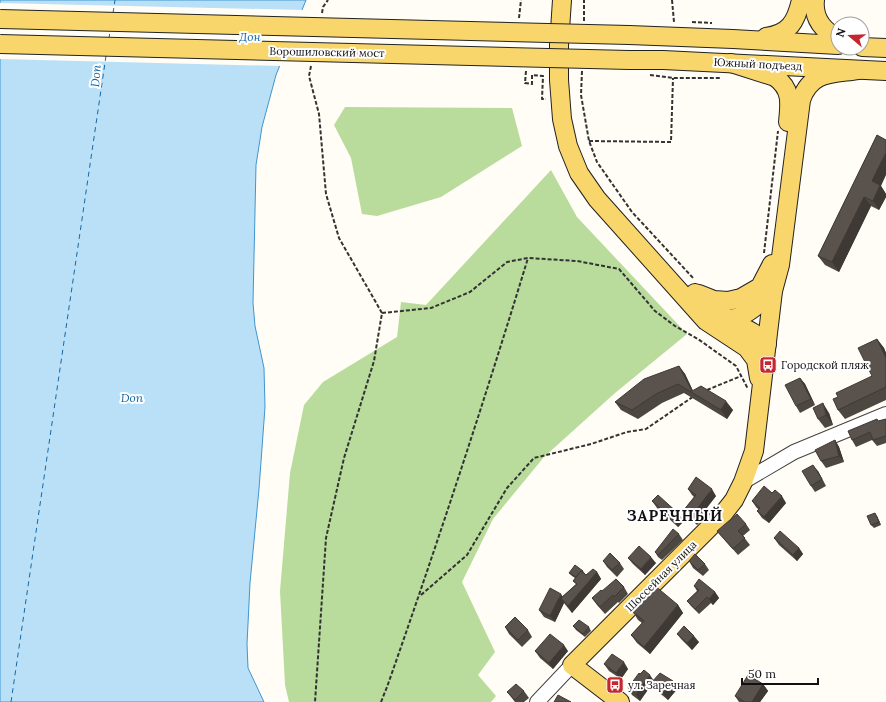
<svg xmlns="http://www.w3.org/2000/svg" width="886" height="702" font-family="Lora,serif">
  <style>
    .forest { fill: #b9dc9c }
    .water { fill: #b9e0f7; stroke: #3f96cf }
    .pier { fill: #fffdf5 }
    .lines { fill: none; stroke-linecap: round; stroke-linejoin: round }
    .ferry { stroke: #1768a6; stroke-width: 1; stroke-dasharray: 5 4; stroke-linecap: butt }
    .minor-casing { stroke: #444; stroke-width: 16 }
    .major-casing { stroke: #222; stroke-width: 20 }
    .path { stroke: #333; stroke-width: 2; stroke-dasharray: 4 2; stroke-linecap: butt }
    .minor { stroke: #fff; stroke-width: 14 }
    .major { stroke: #f9d66b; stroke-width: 18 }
    .major-bridge-casing { stroke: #222; stroke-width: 20; stroke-linecap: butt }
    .major-bridge { stroke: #f9d66b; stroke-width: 18 }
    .wall { fill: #4d4742 }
    .shaded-wall { fill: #3f3936 }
    .building { fill: #5a524d; stroke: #3f3936 }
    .labels { text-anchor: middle; stroke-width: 4; stroke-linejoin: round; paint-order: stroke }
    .street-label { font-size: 11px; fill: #111; stroke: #fff }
    .poi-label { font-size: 11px; fill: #111; stroke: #fff; text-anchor: start }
    .water-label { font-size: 12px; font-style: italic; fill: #1768a6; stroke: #fff }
    .district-label { font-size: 15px; font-weight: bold; letter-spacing: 1px; fill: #111; stroke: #fff }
  </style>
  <rect width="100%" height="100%" fill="#fffdf5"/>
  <g class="forest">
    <polygon points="345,107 512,108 522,146 441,197 377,216 362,214 351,158 334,125"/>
    <polygon points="551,170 577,217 687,334 615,393 544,457 493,519 462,582 495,652 478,675 496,696 491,702 289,702 285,685 280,591 290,473 304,405 323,382 397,337 401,302 426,305"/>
  </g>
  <polygon class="water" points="0,0 306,0 276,75 262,127 256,165 253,303 255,326 264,368 265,407 259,489 250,583 247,644 248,668 264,702 0,702"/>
  <polygon class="pier" points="0,3 304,10 281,66 0,59"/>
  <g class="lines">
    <g class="ferry">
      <polyline points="113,13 115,0"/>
      <polyline points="109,39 110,30"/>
      <polyline points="11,702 106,56"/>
    </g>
    <defs>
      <g id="minor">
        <polyline points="743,482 794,452 886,414"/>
        <polyline points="537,702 572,665"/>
      </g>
      <g id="major">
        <polyline points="562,0 559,45 559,80 562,119 568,146 579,173 597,199 706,321 747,348 756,360 759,378"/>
        <path d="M 815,0 C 813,18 822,30 838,38"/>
        <polyline points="629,35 733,39 838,45"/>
        <path d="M 766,37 C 789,34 796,22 801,0"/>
        <polyline points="862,47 886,48"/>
        <polyline points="629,60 663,60 886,71"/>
        <path d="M 731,63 L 775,77 C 792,89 790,103 788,122"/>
        <path d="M 695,293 C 705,304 716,314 730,321 C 746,329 754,331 767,344"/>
        <polyline points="699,294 714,300 728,301 741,298 760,287 772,264"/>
        <path d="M 721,319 C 742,322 759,304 773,291"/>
        <path d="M 620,702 L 572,665 L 723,514 L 734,500 L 743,482 L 754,451 L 773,291 L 780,265 L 801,100 C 811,71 832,74 858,70"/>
      </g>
    </defs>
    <use href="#minor" class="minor-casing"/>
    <use href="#major" class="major-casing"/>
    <g class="path">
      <polyline points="672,0 674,22"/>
      <polyline points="322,13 323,7 328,0"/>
      <polyline points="519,18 521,0"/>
      <polyline points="584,21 584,0"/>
      <polyline points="692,22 712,23"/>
      <polyline points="311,66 309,76 319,114 326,194 339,238 382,313 374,361 344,458 326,538 315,702"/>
      <polyline points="526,71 525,83 532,84 532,75 543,76 542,99 546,99"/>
      <polyline points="582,71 581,95 589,141 597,162 632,212 694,279"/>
      <polyline points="650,75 673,78 720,78"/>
      <polyline points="589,141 671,142 673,78"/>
      <polyline points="764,253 778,131"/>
      <polyline points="382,313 431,308 470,292 507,262 528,258 577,261 619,269 655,311 675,326 698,339 736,366 748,389"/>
      <polyline points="707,390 741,376"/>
      <polyline points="421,595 467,555 507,488 534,458 591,444 627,432 646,429 694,396"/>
      <path d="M 381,702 L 387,687 C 437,545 484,402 528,258"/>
    </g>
    <use href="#minor" class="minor"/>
    <use href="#major" class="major"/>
    <defs>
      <g id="major-bridge">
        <polyline points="0,19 629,35"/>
        <polyline points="0,44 629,60"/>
      </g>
    </defs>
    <use href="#major-bridge" class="major-bridge-casing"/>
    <use href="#major-bridge" class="major-bridge"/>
  </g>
  <g class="wall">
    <polygon points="877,135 881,186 886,194 886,197 879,210 871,206 839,272 825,265 818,256"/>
    <polygon points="877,339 884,348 886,353 886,400 845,419 838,410 838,397 872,376"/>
    <polygon points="679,366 685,374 693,391 733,410 727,419 684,393 662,403 638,419 621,410 615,402"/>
    <polygon points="800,378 805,384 815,405 800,413 796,406"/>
    <polygon points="829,413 833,425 825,428 818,419"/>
    <polygon points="886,419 886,443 877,446 872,440 856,447 852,440 878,421"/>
    <polygon points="835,440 839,447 844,462 826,468 821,461"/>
    <polygon points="818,471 826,486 815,492 811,486"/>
    <polygon points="688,489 716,496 702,514 704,518 697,525 688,517 683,511 694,497 692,495"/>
    <polygon points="772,493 786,503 769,523 762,518 757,511 759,510 756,507 752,501"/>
    <polygon points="652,501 684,521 678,527 657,508"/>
    <polygon points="877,516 881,525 874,528 871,525"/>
    <polygon points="746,524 750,530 743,536 750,545 738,555 722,537 717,531"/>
    <polygon points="679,534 683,540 662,560 658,557 655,552"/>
    <polygon points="774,538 799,548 803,554 797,561 779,545"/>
    <polygon points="628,558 656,563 645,575 633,564"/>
    <polygon points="603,561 620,563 624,569 617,577 607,567"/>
    <polygon points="689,561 705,564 709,570 703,576 693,568"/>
    <polygon points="583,571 586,575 597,572 601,579 572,613 564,603 555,622 544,617 539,610 563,596 576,584 573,581 575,578 572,576 569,573"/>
    <polygon points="694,586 715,592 719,598 713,605 711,603 699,614 691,606 687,601 697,591"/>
    <polygon points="624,587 628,594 619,603 618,602 605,614 597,605 592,598 602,591"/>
    <polygon points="643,596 678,605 683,613 650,654 637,643 631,635 642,623 638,620 633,612 644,599"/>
    <polygon points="573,626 589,627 591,631 585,637 576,630"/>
    <polygon points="505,627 528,630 532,637 522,647 509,634"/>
    <polygon points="677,634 699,642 692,650 682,640"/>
    <polygon points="535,651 568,651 553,669 540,658"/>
    <polygon points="604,664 628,669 621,679 609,671"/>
    <polygon points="640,674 654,680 673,681 678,688 668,700 656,690 652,684 640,701 632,695 628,688"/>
    <polygon points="763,684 768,691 760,702 739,702 735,696"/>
    <polygon points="524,691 529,698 524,702 515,702 507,692"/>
  </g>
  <g class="shaded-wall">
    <polygon points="886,152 886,175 881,186 886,194 886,197 879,210 873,201 872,181"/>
    <polygon points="864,197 871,206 839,272 832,262"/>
    <polygon points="877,339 884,348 886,353 886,358"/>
    <polygon points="679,366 685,374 695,395 692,391"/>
    <polygon points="800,378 805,384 815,405 811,399"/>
    <polygon points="726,401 733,410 727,419 721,410"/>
    <polygon points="823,403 829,413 833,425 826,415"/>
    <polygon points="835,440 839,447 844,462 839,456"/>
    <polygon points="813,465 818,471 826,486 822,479"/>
    <polygon points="712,489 716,496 702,514 700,511 697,509"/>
    <polygon points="782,496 786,503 769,523 764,517"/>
    <polygon points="875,513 877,516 881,525 879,522"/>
    <polygon points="679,514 684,521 678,527 674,520"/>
    <polygon points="799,548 803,554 797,561 793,555"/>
    <polygon points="651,557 656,563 645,575 641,569"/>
    <polygon points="597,572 601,579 572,613 568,606"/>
    <polygon points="715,592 719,598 713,605 709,599"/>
    <polygon points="561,594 565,600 561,598 564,603 555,622 550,616"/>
    <polygon points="678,605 683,613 650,654 644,647"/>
    <polygon points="694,636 699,642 692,650 687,643"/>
    <polygon points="564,645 568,651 553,669 549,663"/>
    <polygon points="624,662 628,669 621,679 616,673"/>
    <polygon points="650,675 654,681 640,701 636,694"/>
    <polygon points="673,681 678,688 668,700 663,693"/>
    <polygon points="763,684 768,691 760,702 752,702"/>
  </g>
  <g class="building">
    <polygon points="877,135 886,140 886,152 872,181 880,185 873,201 864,197 832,262 818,256"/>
    <polygon points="877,339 886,358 886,387 838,410 833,399 838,397 836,393 872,376 858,348"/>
    <polygon points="679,366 692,391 701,386 726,401 721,410 678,384 656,394 632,410 615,402 644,379"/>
    <polygon points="800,378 811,399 796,406 785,385"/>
    <polygon points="823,403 826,415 818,419 813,408"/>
    <polygon points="877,419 878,421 886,419 886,436 873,440 870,432 852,440 848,431"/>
    <polygon points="835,440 839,456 821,461 815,450"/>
    <polygon points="813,465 822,479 811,486 802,471"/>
    <polygon points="696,477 712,489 697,509 700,511 693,519 683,511 696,495 688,489"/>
    <polygon points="764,486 772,493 775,490 782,496 764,517 757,511 760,508 752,501"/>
    <polygon points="658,495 679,514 674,520 652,501"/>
    <polygon points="875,513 879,522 871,525 867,516"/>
    <polygon points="737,514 746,524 738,531 745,538 733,549 717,531"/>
    <polygon points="673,529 679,534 658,555 655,552"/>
    <polygon points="780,531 799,548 793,555 774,538"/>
    <polygon points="639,546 651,557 641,569 628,558"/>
    <polygon points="610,553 620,563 612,570 603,561"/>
    <polygon points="695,554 705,564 698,570 689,561"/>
    <polygon points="575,565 583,571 582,572 581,571 576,577 569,573"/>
    <polygon points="593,569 597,572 568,606 561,598 577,584 573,581 581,571 586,575"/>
    <polygon points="616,579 624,587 614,597 613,595 600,607 592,598 601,590 602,591"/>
    <polygon points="699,579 715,592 709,599 707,597 695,609 687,601 699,590 694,586"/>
    <polygon points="654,585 678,605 644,647 631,635 644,621 633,612 645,598 643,596"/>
    <polygon points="550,588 561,594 550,616 539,610"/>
    <polygon points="515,617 528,630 518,640 505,627"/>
    <polygon points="579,620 589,627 583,634 573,626"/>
    <polygon points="684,626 694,636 687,643 677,634"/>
    <polygon points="550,634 564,645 549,663 535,651"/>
    <polygon points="612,654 624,662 616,673 604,664"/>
    <polygon points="644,670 650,675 636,694 628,688 639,673 640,674"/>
    <polygon points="660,673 673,681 663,693 651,683"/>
    <polygon points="748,675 763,684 752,702 745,702 735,696"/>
    <polygon points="516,684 524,691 515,700 507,692"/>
    <polygon points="558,695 571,702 554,702"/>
  </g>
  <defs>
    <symbol id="bus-square" viewBox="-11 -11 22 22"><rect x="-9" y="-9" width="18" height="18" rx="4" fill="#c4262e" stroke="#fff"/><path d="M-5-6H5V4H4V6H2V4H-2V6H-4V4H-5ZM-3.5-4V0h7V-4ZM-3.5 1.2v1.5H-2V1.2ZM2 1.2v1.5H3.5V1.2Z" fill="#fff"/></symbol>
  </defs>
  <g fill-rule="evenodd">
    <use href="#bus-square" x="758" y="355" width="20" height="20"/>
    <use href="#bus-square" x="605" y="675" width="20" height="20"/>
  </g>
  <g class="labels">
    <g class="street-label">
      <text transform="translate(327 52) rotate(1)" y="4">Ворошиловский мост</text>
      <text transform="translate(758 64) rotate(3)" y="4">Южный подъезд</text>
      <text transform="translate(661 576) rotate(-45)" y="4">Шоссейная улица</text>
    </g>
    <g class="poi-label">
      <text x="781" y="369">Городской пляж</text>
      <text x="628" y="689">ул. Заречная</text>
    </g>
    <g class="water-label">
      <text x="250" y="41">Дон</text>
      <text transform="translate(96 76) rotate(-85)" y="4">Don</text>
      <text x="132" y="402">Don</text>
    </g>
    <g class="district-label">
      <text x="675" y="521">ЗАРЕЧНЫЙ</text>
    </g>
  </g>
  <g transform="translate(850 36) rotate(289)"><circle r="19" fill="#ffffff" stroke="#a0a0a0"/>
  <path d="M0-3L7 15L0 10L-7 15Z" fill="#c4262e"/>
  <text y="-6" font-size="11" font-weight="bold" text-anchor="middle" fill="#111111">N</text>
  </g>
  <path d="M742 678v6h76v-6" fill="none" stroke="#111111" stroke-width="2"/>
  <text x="748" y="678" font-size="12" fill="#111111" stroke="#ffffff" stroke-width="3" paint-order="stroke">50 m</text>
</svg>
